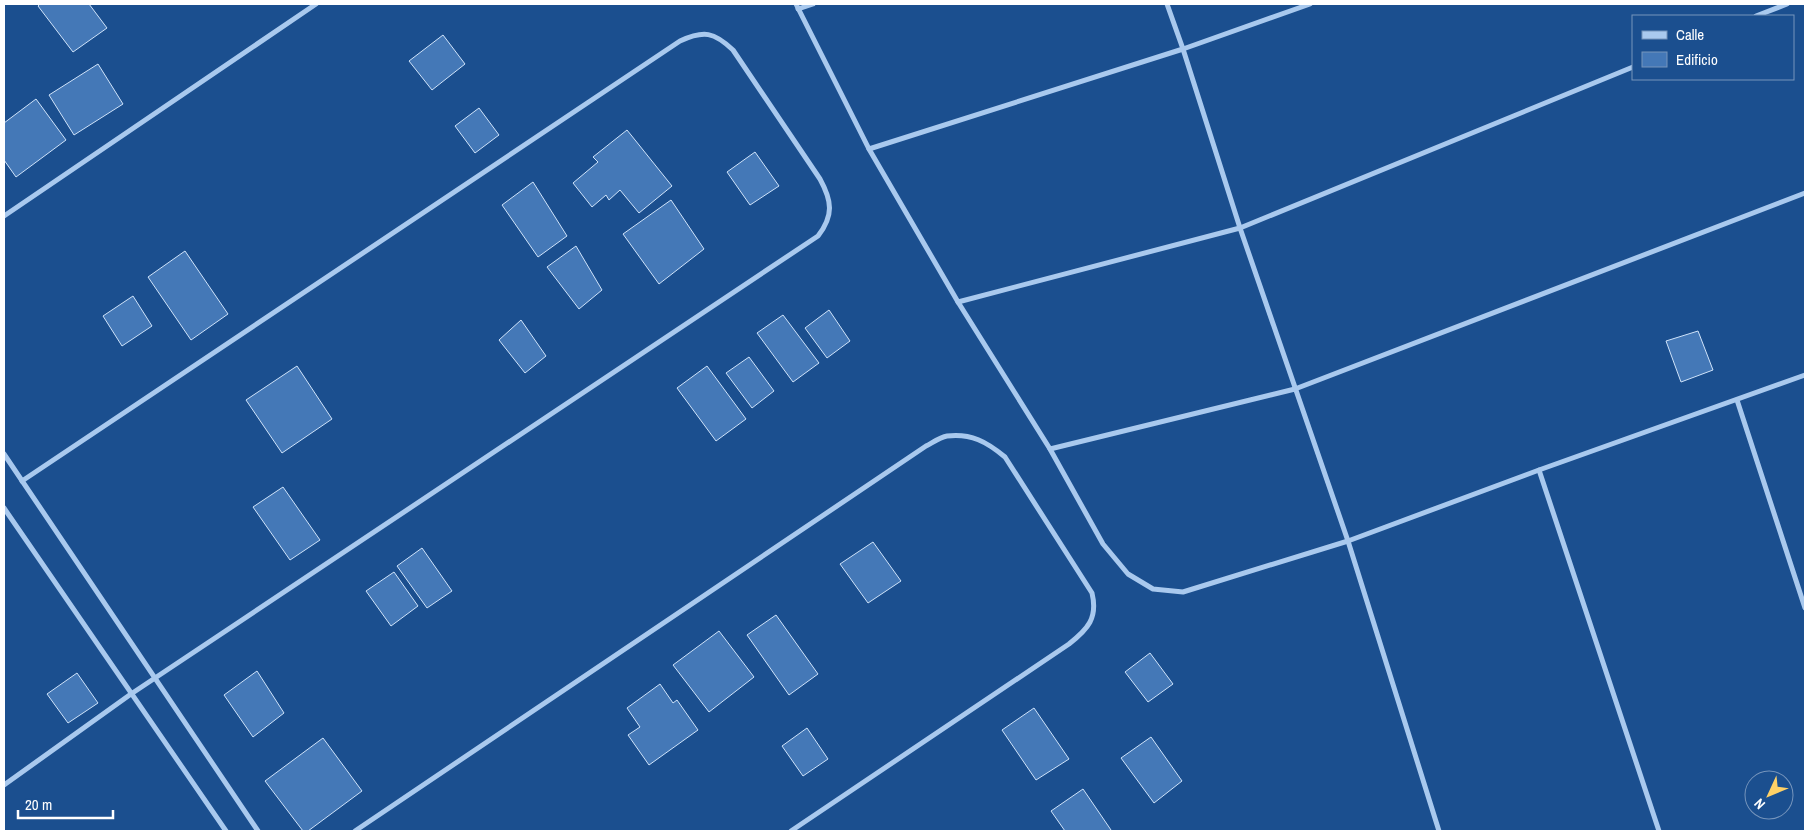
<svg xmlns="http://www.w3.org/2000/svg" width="1809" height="835" font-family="'Archivo Narrow',sans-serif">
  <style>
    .building { fill: #4478b7; stroke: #cfe3fa }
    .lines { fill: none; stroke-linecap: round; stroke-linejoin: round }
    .minor { stroke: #a9c9ee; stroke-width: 5 }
  </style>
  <rect width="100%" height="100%" fill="#1b4f8f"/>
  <g class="building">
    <polygon points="40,4 89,4 107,28 73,52 38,6"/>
    <polygon points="443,35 465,64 432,90 409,61"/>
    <polygon points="98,64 123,104 74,135 49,95"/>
    <polygon points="36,99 66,140 16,177 4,160 4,123"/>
    <polygon points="479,108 499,135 475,153 455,126"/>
    <polygon points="627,130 672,186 639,213 620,190 609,200 606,195 592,207 573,183 598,162 593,157"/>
    <polygon points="755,152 779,186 750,205 727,172"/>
    <polygon points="533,182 567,236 538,257 502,205"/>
    <polygon points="671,200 704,249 659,284 623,234"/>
    <polygon points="576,246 602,290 579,309 547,267"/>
    <polygon points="185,251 228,314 191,340 148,277"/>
    <polygon points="133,296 152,326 122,346 103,316"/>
    <polygon points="829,310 850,341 827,358 805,328"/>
    <polygon points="783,315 819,363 793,382 757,333"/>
    <polygon points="521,320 546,356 525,373 499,340"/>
    <polygon points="1698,331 1713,370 1681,382 1666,341"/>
    <polygon points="749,357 774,391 752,408 726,373"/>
    <polygon points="297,366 332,419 282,453 246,400"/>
    <polygon points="707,366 746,419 716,441 677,388"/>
    <polygon points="283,487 320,540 290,560 253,507"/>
    <polygon points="873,542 901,581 868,603 840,564"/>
    <polygon points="422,548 452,591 427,608 397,566"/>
    <polygon points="394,572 418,606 391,626 366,591"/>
    <polygon points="776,615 818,674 789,695 747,635"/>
    <polygon points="719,631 754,677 709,712 673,665"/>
    <polygon points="1150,653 1173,684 1148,702 1125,672"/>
    <polygon points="257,671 284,713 253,737 224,695"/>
    <polygon points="77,673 98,703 68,723 47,694"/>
    <polygon points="660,684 673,703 677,700 698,730 649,765 628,735 640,727 627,708"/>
    <polygon points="1034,708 1069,759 1036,780 1002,730"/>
    <polygon points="807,728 828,759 803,776 782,746"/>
    <polygon points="1151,737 1182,781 1154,803 1121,758"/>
    <polygon points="323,738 362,791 308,831 303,831 265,781"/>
    <polygon points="1083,789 1111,830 1110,831 1065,831 1051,811"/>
  </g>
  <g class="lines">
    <g class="minor">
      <polyline points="796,4 869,149 958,302 1050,449 1103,544 1128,574 1153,589 1183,592 1348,541 1539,470 1805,375"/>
      <polyline points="1167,4 1183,49 1240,228 1348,541 1439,831"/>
      <polyline points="798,9 813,4"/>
      <polyline points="1756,16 1787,4"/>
      <polyline points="869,149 1183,49 1310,4"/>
      <polyline points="4,216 316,4"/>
      <polyline points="958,302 1240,228 1633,67"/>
      <polyline points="1737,400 1805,608"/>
      <polyline points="1050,449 1295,389 1805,193"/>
      <polyline points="4,454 258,831"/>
      <polyline points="1539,470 1659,831"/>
      <polyline points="4,508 226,831"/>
      <path d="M 4,785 L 131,694 L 818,236 C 834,215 832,201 820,179 L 733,50 C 714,32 704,30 680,41 L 22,481"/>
      <path d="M 355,831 L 926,446 C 932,443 940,437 947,436 C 971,433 987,442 1005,457 L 1092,593 C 1098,618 1088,629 1069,644 L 791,831"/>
    </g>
  </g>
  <rect width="1809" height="835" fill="none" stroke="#ffffff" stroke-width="10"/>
  <rect x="1632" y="15" width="162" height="65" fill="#1b4f8f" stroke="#7695bc"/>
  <rect x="1642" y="31" width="25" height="8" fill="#a9c9ee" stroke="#7695bc"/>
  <text x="1676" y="40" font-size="15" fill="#ffffff">Calle</text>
  <rect x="1642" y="52" width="25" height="15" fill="#4478b7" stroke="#7695bc"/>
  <text x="1676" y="65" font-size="15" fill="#ffffff">Edificio</text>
  <g transform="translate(1769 795) rotate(226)"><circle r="24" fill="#1b4f8f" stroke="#7695bc"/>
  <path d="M0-4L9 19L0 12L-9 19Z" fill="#ffd166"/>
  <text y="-8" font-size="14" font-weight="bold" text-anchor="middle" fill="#ffffff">N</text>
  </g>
  <path d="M18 810v8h95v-8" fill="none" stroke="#ffffff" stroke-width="2.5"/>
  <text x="25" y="810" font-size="15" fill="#ffffff" stroke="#1b4f8f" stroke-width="4" paint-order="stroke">20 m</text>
</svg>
